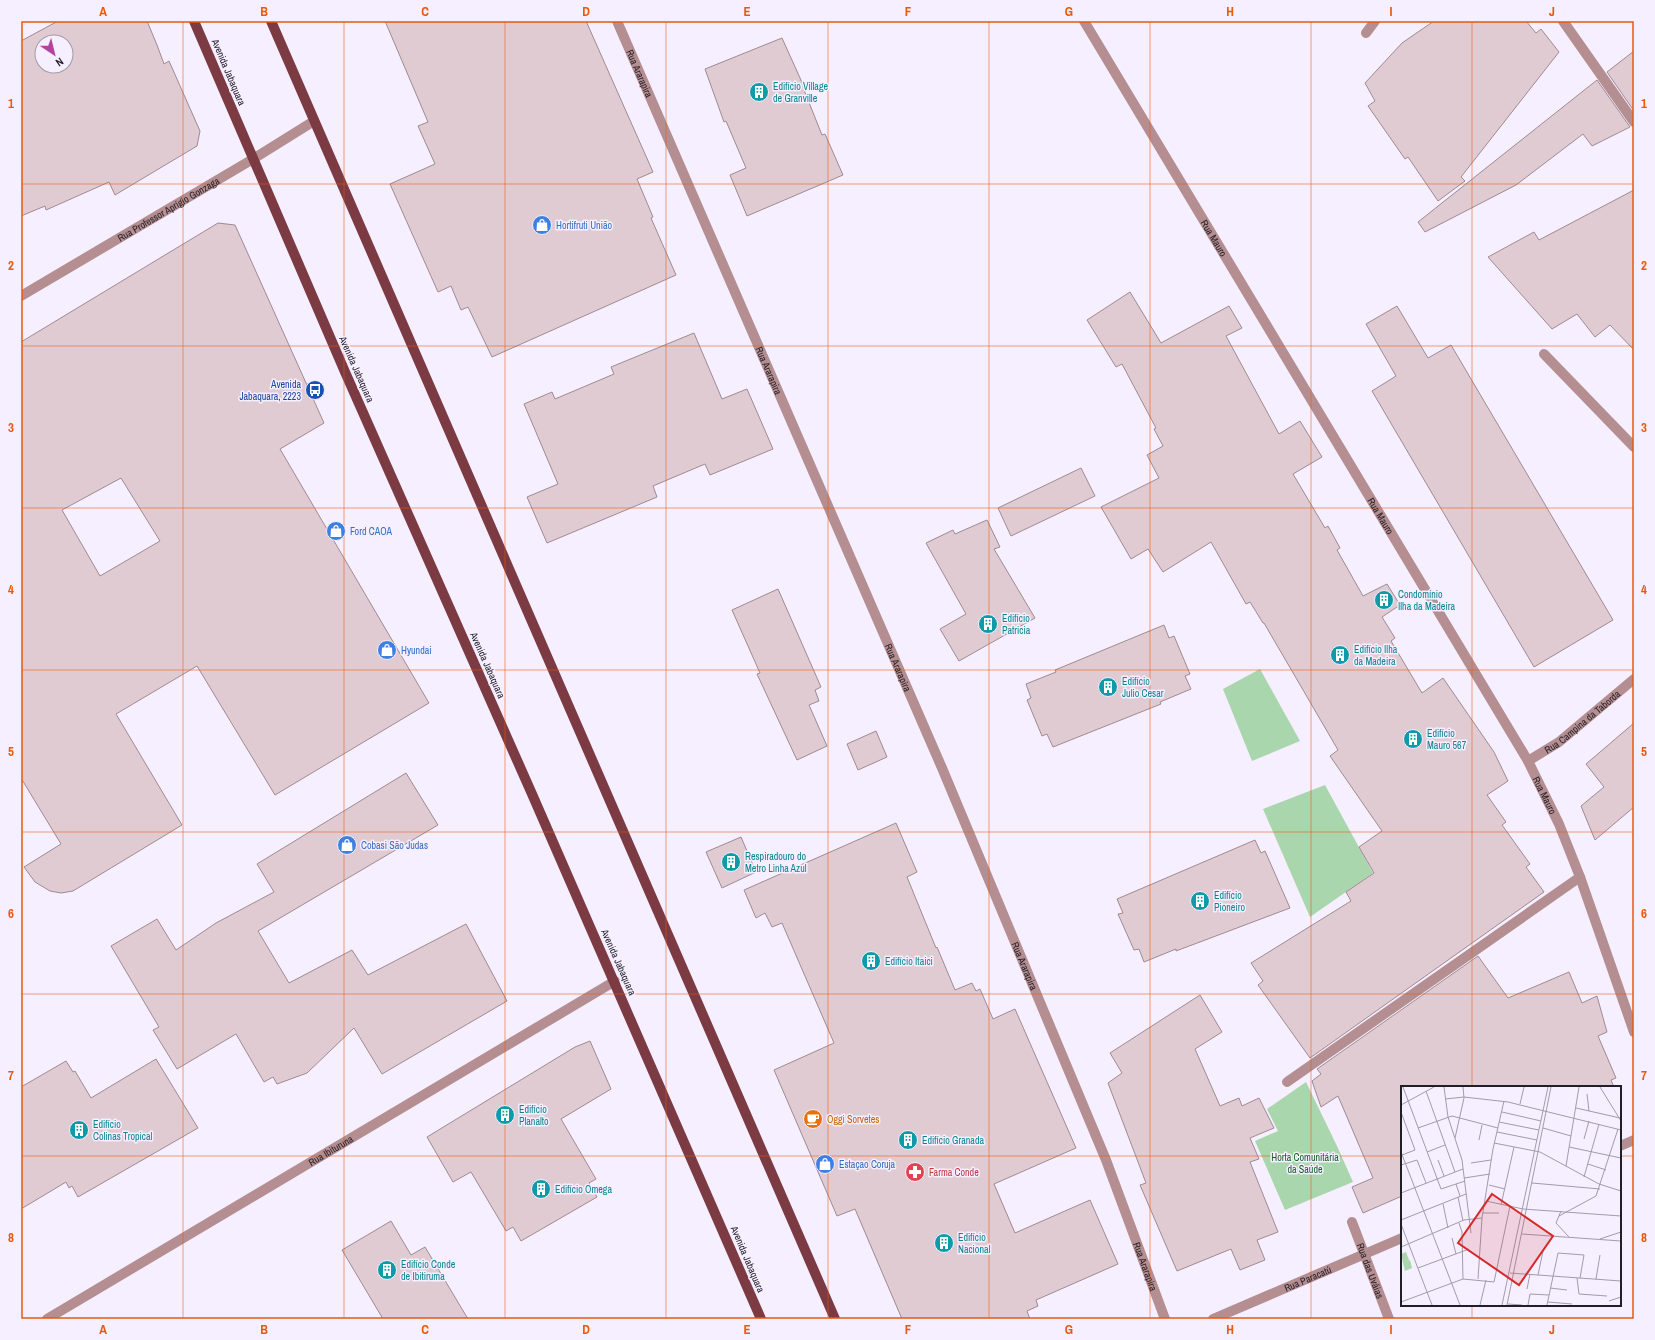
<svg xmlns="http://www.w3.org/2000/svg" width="1655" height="1340" font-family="'Archivo Narrow',sans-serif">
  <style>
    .green { fill: #a9d6ad }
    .building { fill: #e1cbd3; stroke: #9f8a92; fill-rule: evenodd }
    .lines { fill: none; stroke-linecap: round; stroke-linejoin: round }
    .minor { stroke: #b58e91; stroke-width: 10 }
    .major { stroke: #7c3a43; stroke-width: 10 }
    .grid { fill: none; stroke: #e8590c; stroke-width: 1; stroke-opacity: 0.55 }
    .labels { text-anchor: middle; stroke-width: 3; stroke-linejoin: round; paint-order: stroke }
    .street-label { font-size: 10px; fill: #211f26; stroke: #f5efff }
    .culture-label { font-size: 10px; fill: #0d838f; stroke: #f5efff; text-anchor: start }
    .shop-label { font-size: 10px; fill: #366cbe; stroke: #f5efff; text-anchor: start }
    .transit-label { font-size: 10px; fill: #164399; stroke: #f5efff; text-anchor: end }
    .food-label { font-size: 10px; fill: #c56008; stroke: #f5efff; text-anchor: start }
    .park-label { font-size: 10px; fill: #165d27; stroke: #f5efff }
    .health-label { font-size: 10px; fill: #be3a42; stroke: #f5efff; text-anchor: start }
    .inset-road { fill: none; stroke: #a09ca8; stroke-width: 1 }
    .view { fill: #d62828; fill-opacity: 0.15; stroke: #d62828; stroke-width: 2 }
    .inset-edge { fill: none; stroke: #211f26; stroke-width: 2 }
    .neatline { fill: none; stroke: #e8590c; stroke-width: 1.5 }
    .grid-label { font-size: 13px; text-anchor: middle; font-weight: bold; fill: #e8590c }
  </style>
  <rect width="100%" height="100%" fill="#f5efff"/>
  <g class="green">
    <polygon points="1260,669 1300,741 1252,761 1223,689"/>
    <polygon points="1325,785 1373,873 1310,917 1263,809"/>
    <polygon points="1306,1082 1337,1146 1353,1182 1285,1210 1255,1141 1278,1131 1267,1109"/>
  </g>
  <g class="building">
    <path d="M 58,21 L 147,21 L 157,45 L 164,64 L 169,61 L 200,131 L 197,146 L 115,195 L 109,182 L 46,210 L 45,206 L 21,216 L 21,41 ZM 42,42 L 66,42 L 66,66 L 42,66 Z"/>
    <polygon points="385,21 586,21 653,172 637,179 653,217 651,218 676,275 492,357 468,307 461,310 451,286 438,292 390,184 435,164 418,126 428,122"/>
    <polygon points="1434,21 1526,21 1536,33 1541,29 1559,52 1461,177 1465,181 1438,201 1408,157 1405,159 1368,106 1375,101 1365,83 1402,43"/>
    <polygon points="782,38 805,89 804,90 822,135 825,134 843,175 747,216 730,175 746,168 726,121 724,122 705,69"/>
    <polygon points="1634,51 1634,111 1607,72"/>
    <polygon points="1597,80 1630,127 1592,146 1583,134 1516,185 1425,232 1418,222"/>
    <polygon points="1634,190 1634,350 1610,325 1595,337 1577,314 1552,329 1488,257 1534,232 1539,240"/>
    <path d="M 218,223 L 235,225 L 324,423 L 280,449 L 429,703 L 275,795 L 197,666 L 116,714 L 182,825 L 73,891 L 61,893 L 50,891 L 35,882 L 24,867 L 61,844 L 21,778 L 21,342 ZM 121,478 L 160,541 L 100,576 L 62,510 Z"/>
    <polygon points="1130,292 1161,343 1229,306 1242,328 1226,336 1279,434 1300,421 1322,457 1293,474 1325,528 1328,526 1340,548 1337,550 1363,596 1387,584 1400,605 1382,617 1395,638 1391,641 1422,693 1443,678 1494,752 1508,781 1487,795 1506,822 1502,825 1530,864 1526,867 1544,892 1310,1058 1258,985 1263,981 1251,963 1351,901 1346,892 1374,873 1359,847 1382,831 1330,756 1338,750 1264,623 1263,623 1250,602 1246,604 1211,542 1163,572 1148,549 1131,559 1101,507 1159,478 1147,455 1163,446 1154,429 1156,428 1122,364 1116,367 1087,320"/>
    <polygon points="1397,306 1428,358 1451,345 1613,620 1534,667 1372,391 1396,376 1366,324"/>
    <polygon points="694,333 722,399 747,389 773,449 710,475 705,464 653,486 657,497 547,543 527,497 558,484 524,404 552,392 555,399 614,374 611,367"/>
    <polygon points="1081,468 1095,496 1011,536 998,508"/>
    <polygon points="987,520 1000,547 994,549 1035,618 959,661 940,629 966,614 926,543 953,530 955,534"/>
    <polygon points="778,589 821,687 815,690 819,701 809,705 827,746 797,760 757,674 760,673 732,610"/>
    <polygon points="1164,625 1169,638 1174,636 1190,674 1185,676 1191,689 1160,702 1161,704 1053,747 1047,734 1042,736 1027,700 1031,698 1026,684 1056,672 1055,670"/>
    <polygon points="1634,723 1634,807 1595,840 1581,806 1604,787 1586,764"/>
    <polygon points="876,731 887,757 858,770 847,744"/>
    <polygon points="406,773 438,825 258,931 289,983 352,950 368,975 466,924 507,1001 382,1074 354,1028 307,1073 277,1084 273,1077 264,1082 236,1034 177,1069 153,1030 159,1027 111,946 157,919 176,950 216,923 274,892 257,864"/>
    <polygon points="896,823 917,872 907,877 936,948 937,947 955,990 972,983 976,991 980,989 993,1019 1015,1009 1076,1148 994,1184 1015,1233 1090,1200 1118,1264 1036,1300 1038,1306 1027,1311 1030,1319 902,1319 855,1209 837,1216 774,1070 834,1043 782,923 772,927 765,913 756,918 744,890"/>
    <polygon points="741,837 756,872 722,888 706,852"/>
    <polygon points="1255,840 1261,853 1265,851 1290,908 1176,951 1176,949 1144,962 1139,949 1134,950 1118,914 1123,913 1117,899"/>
    <polygon points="1478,956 1508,998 1569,972 1582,1003 1597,996 1607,1032 1598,1036 1616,1078 1611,1080 1614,1087 1402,1087 1402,1196 1363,1213 1352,1187 1373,1178 1338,1096 1321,1107 1312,1081 1321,1074 1317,1069"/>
    <polygon points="1200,995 1222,1032 1195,1049 1220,1106 1239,1098 1242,1106 1259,1098 1274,1128 1250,1138 1259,1159 1250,1162 1278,1232 1257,1240 1265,1260 1240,1270 1231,1249 1177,1271 1140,1185 1146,1183 1108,1083 1122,1073 1110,1053"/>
    <polygon points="590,1041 611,1089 561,1119 596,1179 589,1183 597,1197 521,1241 513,1227 506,1231 471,1172 453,1182 427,1137 575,1047"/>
    <polygon points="156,1059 198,1128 78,1197 72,1186 69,1188 66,1182 21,1209 21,1087 66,1061 73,1072 75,1071 91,1098"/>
    <polygon points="391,1221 411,1255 425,1247 468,1319 383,1319 342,1250"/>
  </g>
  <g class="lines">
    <g class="minor">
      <path id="s1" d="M 617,21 L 942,768 L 1106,1160 L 1165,1319"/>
      <path id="s2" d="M 1084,21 L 1528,761 L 1559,824 L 1580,877 L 1634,1032"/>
      <polyline points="1563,21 1634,122"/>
      <polyline points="1366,33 1375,21"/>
      <path id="s3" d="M 21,296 L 253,159 L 314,121"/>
      <polyline points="1544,354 1634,447"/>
      <path id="s4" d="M 1528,761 L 1559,742 L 1634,679"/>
      <polyline points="1287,1082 1580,877"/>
      <polyline points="1620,1146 1634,1140"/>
      <path id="s5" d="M 1352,1222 L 1389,1319"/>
      <path id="s6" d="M 47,1319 L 615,981"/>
      <path id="s7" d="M 1213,1319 L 1402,1238"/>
    </g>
    <g class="major">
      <polyline points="194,21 345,372 532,794 761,1319"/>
      <polyline points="271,21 835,1319"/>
    </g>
  </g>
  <path class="grid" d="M 183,21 L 183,1319M 344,21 L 344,1319M 505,21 L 505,1319M 666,21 L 666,1319M 828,21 L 828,1319M 989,21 L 989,1319M 1150,21 L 1150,1319M 1311,21 L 1311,1319M 1472,21 L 1472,1087M 21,184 L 1634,184M 21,346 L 1634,346M 21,508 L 1634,508M 21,670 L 1634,670M 21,832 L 1634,832M 21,994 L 1634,994M 21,1156 L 1402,1156M 1620,1156 L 1634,1156M 1472,1305 L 1472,1319"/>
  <defs>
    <symbol id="building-disc" viewBox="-11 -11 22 22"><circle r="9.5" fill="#0f9aa8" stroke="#f5efff"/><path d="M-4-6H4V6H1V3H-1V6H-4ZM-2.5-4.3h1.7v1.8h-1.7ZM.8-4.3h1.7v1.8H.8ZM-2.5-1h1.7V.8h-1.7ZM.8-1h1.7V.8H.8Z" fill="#fff"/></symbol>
    <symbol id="shop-disc" viewBox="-11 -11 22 22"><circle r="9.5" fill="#3f7fe0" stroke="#f5efff"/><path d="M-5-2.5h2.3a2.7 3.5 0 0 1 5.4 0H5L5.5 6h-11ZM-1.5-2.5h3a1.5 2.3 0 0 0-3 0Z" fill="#fff"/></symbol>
    <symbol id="bus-disc" viewBox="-11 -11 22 22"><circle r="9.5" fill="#1a4fb4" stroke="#f5efff"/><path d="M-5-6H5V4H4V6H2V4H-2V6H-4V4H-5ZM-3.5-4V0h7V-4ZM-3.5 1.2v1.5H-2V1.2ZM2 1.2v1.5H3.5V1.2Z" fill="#fff"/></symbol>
    <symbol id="cafe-disc" viewBox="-11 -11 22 22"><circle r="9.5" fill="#e8710a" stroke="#f5efff"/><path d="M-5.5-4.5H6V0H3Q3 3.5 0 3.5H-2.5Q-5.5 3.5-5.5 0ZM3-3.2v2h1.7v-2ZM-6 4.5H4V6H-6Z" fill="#fff"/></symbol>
    <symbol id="pharmacy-disc" viewBox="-11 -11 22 22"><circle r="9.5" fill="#e0444e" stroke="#f5efff"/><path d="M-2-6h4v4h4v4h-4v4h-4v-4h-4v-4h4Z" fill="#fff"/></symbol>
  </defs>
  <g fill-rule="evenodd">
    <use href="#building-disc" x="748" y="81" width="22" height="22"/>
    <use href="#shop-disc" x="531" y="214" width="22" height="22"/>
    <use href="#bus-disc" x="304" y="379" width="22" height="22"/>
    <use href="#shop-disc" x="325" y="520" width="22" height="22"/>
    <use href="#building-disc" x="1373" y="589" width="22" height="22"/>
    <use href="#building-disc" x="977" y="613" width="22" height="22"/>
    <use href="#shop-disc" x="376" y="639" width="22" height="22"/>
    <use href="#building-disc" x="1329" y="644" width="22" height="22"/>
    <use href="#building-disc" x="1097" y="676" width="22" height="22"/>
    <use href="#building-disc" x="1402" y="728" width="22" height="22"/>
    <use href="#shop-disc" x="336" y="834" width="22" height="22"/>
    <use href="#building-disc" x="720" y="851" width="22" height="22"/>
    <use href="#building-disc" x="1189" y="890" width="22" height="22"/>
    <use href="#building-disc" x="860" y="950" width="22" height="22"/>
    <use href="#building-disc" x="494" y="1104" width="22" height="22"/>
    <use href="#cafe-disc" x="802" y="1108" width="22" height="22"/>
    <use href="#building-disc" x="68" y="1119" width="22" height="22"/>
    <use href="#building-disc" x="897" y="1129" width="22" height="22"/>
    <use href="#shop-disc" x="814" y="1153" width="22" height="22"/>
    <use href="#pharmacy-disc" x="904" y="1161" width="22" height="22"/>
    <use href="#building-disc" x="530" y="1178" width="22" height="22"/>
    <use href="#building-disc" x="933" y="1232" width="22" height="22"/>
    <use href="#building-disc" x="376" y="1259" width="22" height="22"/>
  </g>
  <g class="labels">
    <g class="street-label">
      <text transform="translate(229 72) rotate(67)" y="4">Avenida Jabaquara</text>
      <text dy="4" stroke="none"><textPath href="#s1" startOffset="57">Rua Ararapira</textPath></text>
      <text dy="4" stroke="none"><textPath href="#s3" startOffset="171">Rua Professor Aprígio Gonzaga</textPath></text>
      <text dy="4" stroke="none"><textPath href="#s2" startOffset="253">Rua Mauro</textPath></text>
      <text transform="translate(357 369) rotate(66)" y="4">Avenida Jabaquara</text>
      <text dy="4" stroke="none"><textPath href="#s1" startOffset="381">Rua Ararapira</textPath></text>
      <text dy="4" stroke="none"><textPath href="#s2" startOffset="577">Rua Mauro</textPath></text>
      <text transform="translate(488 665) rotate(66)" y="4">Avenida Jabaquara</text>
      <text dy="4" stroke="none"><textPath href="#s1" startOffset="705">Rua Ararapira</textPath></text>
      <text dy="4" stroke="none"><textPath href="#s4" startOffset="67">Rua Campina da Taborda</textPath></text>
      <text dy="4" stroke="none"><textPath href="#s2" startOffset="901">Rua Mauro</textPath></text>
      <text transform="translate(619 962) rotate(66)" y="4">Avenida Jabaquara</text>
      <text dy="4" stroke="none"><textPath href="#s1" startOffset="1029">Rua Ararapira</textPath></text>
      <text dy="4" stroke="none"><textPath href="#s6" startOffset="330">Rua Ibituruna</textPath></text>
      <text transform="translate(748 1259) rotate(67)" y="4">Avenida Jabaquara</text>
      <text dy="4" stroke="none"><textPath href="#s1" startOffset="1353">Rua Ararapira</textPath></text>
      <text dy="4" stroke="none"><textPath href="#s5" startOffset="52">Rua das Uváias</textPath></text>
      <text dy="4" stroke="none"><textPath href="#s7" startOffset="103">Rua Paracatú</textPath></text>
    </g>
    <g class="culture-label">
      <text x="773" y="90">Edifício Village<tspan x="773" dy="12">de Granville</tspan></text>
      <text x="1398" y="598">Condomínio<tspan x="1398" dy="12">Ilha da Madeira</tspan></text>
      <text x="1002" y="622">Edifício<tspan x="1002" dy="12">Patricia</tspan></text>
      <text x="1354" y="653">Edifício Ilha<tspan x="1354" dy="12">da Madeira</tspan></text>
      <text x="1122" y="685">Edifício<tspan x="1122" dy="12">Julio Cesar</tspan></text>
      <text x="1427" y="737">Edifício<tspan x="1427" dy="12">Mauro 567</tspan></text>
      <text x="745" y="860">Respiradouro do<tspan x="745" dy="12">Metro Linha Azul</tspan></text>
      <text x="1214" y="899">Edifício<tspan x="1214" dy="12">Pioneiro</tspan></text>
      <text x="885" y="965">Edifício Itaici</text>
      <text x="519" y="1113">Edifício<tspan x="519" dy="12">Planalto</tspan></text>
      <text x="93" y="1128">Edifício<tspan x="93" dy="12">Colinas Tropical</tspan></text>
      <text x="922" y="1144">Edifício Granada</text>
      <text x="555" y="1193">Edifício Omega</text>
      <text x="958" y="1241">Edifício<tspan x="958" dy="12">Nacional</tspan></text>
      <text x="401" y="1268">Edifício Conde<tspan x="401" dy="12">de Ibitiruma</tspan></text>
    </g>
    <g class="shop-label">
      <text x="556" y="229">Hortifruti União</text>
      <text x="350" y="535">Ford CAOA</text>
      <text x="401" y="654">Hyundai</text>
      <text x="361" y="849">Cobasi São Judas</text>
      <text x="839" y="1168">Estaçao Coruja</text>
    </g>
    <g class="transit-label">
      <text x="301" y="388">Avenida<tspan x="301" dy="12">Jabaquara, 2223</tspan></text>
    </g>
    <g class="food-label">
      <text x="827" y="1123">Oggi Sorvetes</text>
    </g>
    <g class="park-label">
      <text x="1305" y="1161">Horta Comunitária<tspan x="1305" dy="12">da Saúde</tspan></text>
    </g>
    <g class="health-label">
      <text x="929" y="1176">Farma Conde</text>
    </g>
  </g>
  <g transform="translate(1401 1086)">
    <rect width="220" height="220" fill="#f5efff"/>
    <path d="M 5,166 L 8,174 L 3,176 L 9,174 L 11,182 L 4,185 L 0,168 Z" fill="#a9d6ad"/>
    <path class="inset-road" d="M 2,1 L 40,103 L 64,95M 43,1 L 47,31 L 61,74 L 70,147M 199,1 L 220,35M 25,5 L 54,86M 186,8 L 188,25M 44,13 L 63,11 L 107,16 L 220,44M 119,18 L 123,1M 0,19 L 33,1M 175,22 L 219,32M 0,26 L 14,64 L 1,69M 101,26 L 140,35M 98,36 L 138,44M 17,42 L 51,30 L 97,42M 142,42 L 170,50M 96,46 L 136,54M 54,52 L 63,12 L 62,1M 183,53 L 188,35M 78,54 L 81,39M 93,57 L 139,66 L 198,98 L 220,105M 168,61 L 220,72M 0,66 L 59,219M 26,66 L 44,59M 37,74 L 43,90M 70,77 L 90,74M 187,78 L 205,84M 0,79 L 16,74 L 25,97M 165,80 L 178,1M 183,91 L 198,38M 63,92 L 89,88M 131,97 L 199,103M 55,98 L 59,110M 88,99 L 104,103M 0,107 L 62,83M 57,111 L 62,135M 85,115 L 122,123 L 220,130M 42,118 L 47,142M 100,119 L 113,61M 160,125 L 155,137 L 168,151M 82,127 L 98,127M 158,130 L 195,110 L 217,43M 0,134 L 65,108M 58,137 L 61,146 L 62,193M 0,138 L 31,219M 121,148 L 220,155M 51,152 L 55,168M 199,153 L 220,146M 0,161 L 63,134 L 81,132M 17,182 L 68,163M 109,187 L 220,195M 137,189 L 142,165M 176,192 L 178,208 L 206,210M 77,193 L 81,132 L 92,63 L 103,15M 195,193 L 199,169M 149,202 L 166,204M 126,203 L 129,188M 208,215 L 220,211M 0,216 L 62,193 L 93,196 L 109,120M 147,216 L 171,218M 107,218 L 121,219M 79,219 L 85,194M 101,219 L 147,1M 106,219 L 150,1M 127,219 L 129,208 L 148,209M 146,219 L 157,167 L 183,169 L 179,192"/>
    <path class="view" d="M 91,108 L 152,150 L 118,199 L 57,157 Z"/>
    <rect width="220" height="220" class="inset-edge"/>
  </g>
  <rect width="1655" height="1340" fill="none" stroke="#f5efff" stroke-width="44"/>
  <g transform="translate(54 54) rotate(145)"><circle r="19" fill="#f5efff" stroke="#a09ca8"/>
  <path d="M0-3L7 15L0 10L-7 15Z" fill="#b3439f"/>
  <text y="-6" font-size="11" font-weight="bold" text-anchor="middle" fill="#211f26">N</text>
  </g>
  <rect x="22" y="22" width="1611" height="1296" class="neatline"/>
  <g class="grid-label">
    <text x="103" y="16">A</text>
    <text x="264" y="16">B</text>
    <text x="425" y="16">C</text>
    <text x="586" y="16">D</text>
    <text x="747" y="16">E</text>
    <text x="908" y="16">F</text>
    <text x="1069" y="16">G</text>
    <text x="1230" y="16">H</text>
    <text x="1391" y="16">I</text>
    <text x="1552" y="16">J</text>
    <text x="11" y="108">1</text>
    <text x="1644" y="108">1</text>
    <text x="11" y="270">2</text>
    <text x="1644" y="270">2</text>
    <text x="11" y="432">3</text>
    <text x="1644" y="432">3</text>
    <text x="11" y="594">4</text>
    <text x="1644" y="594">4</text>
    <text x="11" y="756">5</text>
    <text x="1644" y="756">5</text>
    <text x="11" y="918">6</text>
    <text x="1644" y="918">6</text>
    <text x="11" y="1080">7</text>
    <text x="1644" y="1080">7</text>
    <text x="11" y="1242">8</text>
    <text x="1644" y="1242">8</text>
    <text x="103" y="1334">A</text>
    <text x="264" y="1334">B</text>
    <text x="425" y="1334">C</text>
    <text x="586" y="1334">D</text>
    <text x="747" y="1334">E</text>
    <text x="908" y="1334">F</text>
    <text x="1069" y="1334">G</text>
    <text x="1230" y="1334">H</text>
    <text x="1391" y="1334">I</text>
    <text x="1552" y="1334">J</text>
  </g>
</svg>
